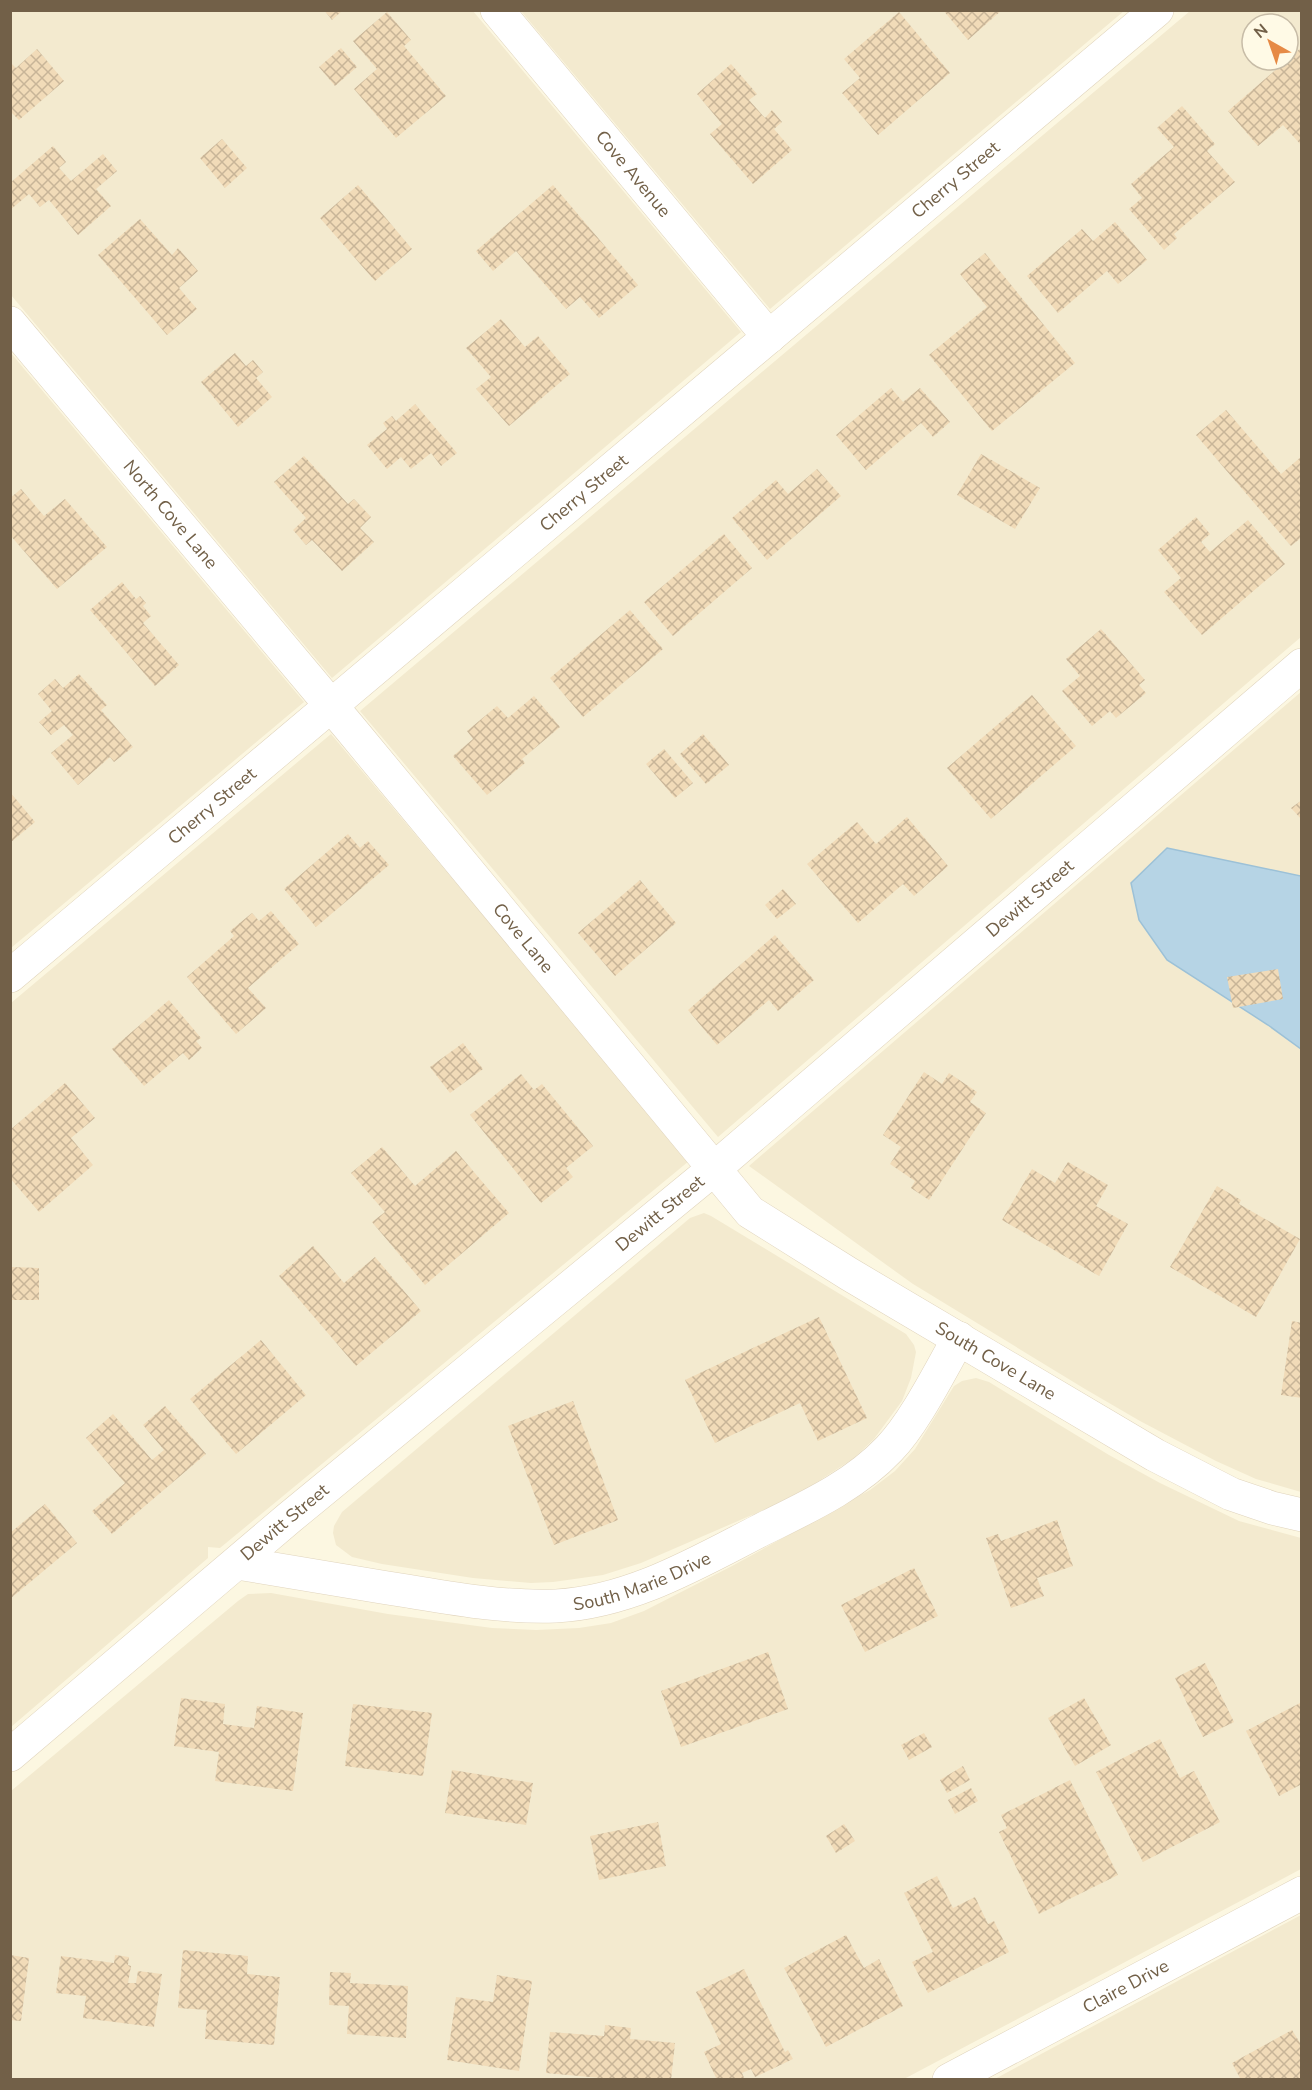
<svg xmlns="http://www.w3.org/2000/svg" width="1312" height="2090" font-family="'Nunito Sans',sans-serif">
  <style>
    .residential { fill: #f3eacf; fill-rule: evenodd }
    .water { fill: #b6d4e5; stroke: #9cc1d7; stroke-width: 1.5 }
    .building { fill: url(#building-cross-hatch) }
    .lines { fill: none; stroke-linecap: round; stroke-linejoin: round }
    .minor-casing { stroke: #e0d4bd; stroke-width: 34 }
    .minor { stroke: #fff; stroke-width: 33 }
    .labels { text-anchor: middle; stroke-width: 4.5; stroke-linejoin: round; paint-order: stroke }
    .street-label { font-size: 18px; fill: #726048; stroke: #fffae6 }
  </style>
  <defs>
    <pattern id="building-cross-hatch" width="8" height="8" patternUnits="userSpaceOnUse" patternTransform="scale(1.5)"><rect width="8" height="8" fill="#f1dbb8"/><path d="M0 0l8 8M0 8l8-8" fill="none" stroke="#c8b598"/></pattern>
  </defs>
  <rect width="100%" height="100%" fill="#fcf7e1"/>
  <g class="residential">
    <polygon points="10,11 473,11 741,332 332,678 11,295"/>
    <polygon points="521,11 1124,11 770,309"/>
    <path d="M 1190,11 L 1301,11 L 1301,637 L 718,1137 L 360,711 ZM 1252,24 L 1288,24 L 1288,60 L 1252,60 Z"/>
    <polygon points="10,352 304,702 11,948 10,948"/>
    <polygon points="1301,692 1301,876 1167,848 1268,1025 1301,1049 1301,1492 1256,1479 1216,1461 1140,1421 1085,1389 913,1284 749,1166"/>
    <polygon points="331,734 689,1161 220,1548 208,1547 208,1558 11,1727 11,1003"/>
    <polygon points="704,1213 711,1216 906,1334 914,1345 916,1352 911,1378 902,1401 874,1439 854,1458 811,1486 768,1508 641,1563 603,1575 553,1582 531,1583 473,1578 382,1564 352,1557 336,1545 333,1533 334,1526 342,1512 690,1218"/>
    <polygon points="976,1378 989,1382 1109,1455 1160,1483 1239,1521 1301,1538 1301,1869 904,2079 11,2080 11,1791 238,1601 248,1594 271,1593 388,1614 492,1628 536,1630 579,1628 611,1623 644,1611 732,1566 870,1490 895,1471 915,1449 954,1386 962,1381"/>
    <polygon points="1301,1915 1301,2079 993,2080 1084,2031"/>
  </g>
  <polygon class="water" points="1167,848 1301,876 1301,1049 1268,1025 1167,960 1139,920 1131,883"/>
  <g class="building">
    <polygon points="324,10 343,10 332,20"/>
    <polygon points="943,10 1002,10 968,40"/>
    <polygon points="387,12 411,40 404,46 446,96 396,138 354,89 377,69 353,41"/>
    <polygon points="899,12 950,73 878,135 842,93 860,78 844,59"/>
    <polygon points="1302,47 1302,146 1283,125 1258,146 1228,111"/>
    <polygon points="341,48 357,67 335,86 319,67"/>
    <polygon points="37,49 64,81 19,120 10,111 10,62 16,68"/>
    <polygon points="731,64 757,94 749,100 765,118 772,110 782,122 774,129 792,150 753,184 710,134 722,124 697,94"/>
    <polygon points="1182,106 1215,144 1207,151 1235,182 1174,234 1177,238 1164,250 1129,209 1142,198 1131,184 1174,147 1157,128"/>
    <polygon points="222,139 247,168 225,188 200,158"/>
    <polygon points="53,146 66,162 59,168 71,181 103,154 117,171 96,189 111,206 78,235 49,200 40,207 29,194 10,210 10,183"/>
    <polygon points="358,185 412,249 375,281 320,218"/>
    <polygon points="553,185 638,285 599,318 580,297 566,309 516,251 493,271 476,251"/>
    <polygon points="140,219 172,255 178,248 198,271 179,288 197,309 167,335 98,255"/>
    <polygon points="1115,222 1147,260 1118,284 1107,271 1058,313 1027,276 1082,229 1093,241"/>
    <polygon points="985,253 1075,363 992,431 929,355 987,307 960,274"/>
    <polygon points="501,319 525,347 538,336 570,374 509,426 476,389 491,377 466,348"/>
    <polygon points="235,353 246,366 253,360 263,372 256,378 272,397 238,427 201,382"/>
    <polygon points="891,388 903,402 920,388 950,422 933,437 921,423 866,470 836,435"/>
    <polygon points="415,404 457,453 441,466 431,453 411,469 401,457 387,469 367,445 387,429 383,423 392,416 396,421"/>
    <polygon points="1226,410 1281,474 1302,456 1302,537 1291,546 1196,435"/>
    <polygon points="981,454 1040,488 1015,529 957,495"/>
    <polygon points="304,456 348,504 354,499 371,517 360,528 374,542 342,571 312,540 306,545 293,530 306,518 274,482"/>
    <polygon points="817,469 841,496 767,560 732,518 776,480 788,494"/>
    <polygon points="21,489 44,516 65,499 107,547 57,589 10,535 10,498"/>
    <polygon points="1196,517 1210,534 1201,542 1210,552 1248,520 1285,564 1202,635 1164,592 1181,578 1158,550"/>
    <polygon points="724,534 752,568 673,636 644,602"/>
    <polygon points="122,582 136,599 140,596 146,603 143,606 151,616 143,623 179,665 155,686 90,610"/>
    <polygon points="630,610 663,649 583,717 550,678"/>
    <polygon points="1101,629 1145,680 1139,685 1146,693 1116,718 1110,711 1092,726 1062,691 1080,676 1066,659"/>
    <polygon points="79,674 107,705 101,710 133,747 114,762 110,757 78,785 51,753 73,735 64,725 51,735 39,722 52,711 38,694 55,679 63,688"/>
    <polygon points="1032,695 1076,746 991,819 947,768"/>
    <polygon points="534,696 560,727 522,759 525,763 487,795 453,756 473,739 467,731 497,706 508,718"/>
    <polygon points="703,734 729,765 706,784 680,754"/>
    <polygon points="664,749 693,783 675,798 646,764"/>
    <polygon points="10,792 35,822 10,843"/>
    <polygon points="1302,800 1302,820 1291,808"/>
    <polygon points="907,817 948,866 914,896 903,884 858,923 807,864 857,822 876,844"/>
    <polygon points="348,834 360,848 368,841 389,865 316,927 284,889"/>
    <polygon points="640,880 676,923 615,976 578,933"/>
    <polygon points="783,889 796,904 777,919 765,905"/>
    <polygon points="271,911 299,944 248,988 266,1008 236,1034 187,977 234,936 230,931 252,913 259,921"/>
    <polygon points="775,935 814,980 778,1011 769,1000 717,1045 688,1010"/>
    <polygon points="1278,969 1283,999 1233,1008 1227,977"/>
    <polygon points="169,1000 201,1038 196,1041 202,1048 189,1060 183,1053 144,1086 112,1049"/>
    <polygon points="463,1043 483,1069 450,1093 430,1067"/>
    <polygon points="924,1072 942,1084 949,1073 977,1092 970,1102 986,1113 929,1200 911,1188 915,1181 890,1164 901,1147 883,1135"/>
    <polygon points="521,1074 534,1090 542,1084 593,1146 566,1168 573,1177 541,1203 470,1115"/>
    <polygon points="65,1083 95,1118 71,1138 93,1165 39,1212 10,1178 10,1130"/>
    <polygon points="382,1147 415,1186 456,1151 509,1213 425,1285 372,1222 385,1212 351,1173"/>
    <polygon points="1068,1162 1108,1185 1096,1206 1128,1224 1099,1276 1002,1220 1032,1169 1055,1183"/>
    <polygon points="1217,1186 1241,1200 1239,1204 1300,1239 1256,1317 1170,1267"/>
    <polygon points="313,1246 344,1283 375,1257 421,1311 356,1366 279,1276"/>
    <polygon points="11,1267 39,1268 39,1300 10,1300"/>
    <polygon points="819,1317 867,1418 818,1441 800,1403 715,1443 685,1380"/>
    <polygon points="1292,1321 1302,1323 1302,1398 1281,1395"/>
    <polygon points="261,1340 306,1395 236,1454 190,1399"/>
    <polygon points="573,1401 618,1520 554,1545 508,1426"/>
    <polygon points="165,1406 206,1454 112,1534 92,1511 125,1483 86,1438 113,1414 152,1460 164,1450 143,1425"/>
    <polygon points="45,1504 77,1543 10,1599 10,1533"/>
    <polygon points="1057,1520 1073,1566 1037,1578 1044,1596 1011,1608 986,1538 998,1534 1001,1541"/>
    <polygon points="914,1568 938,1616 865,1652 841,1605"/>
    <polygon points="768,1652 788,1709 681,1747 661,1691"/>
    <polygon points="1205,1663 1234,1722 1203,1737 1175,1678"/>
    <polygon points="181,1698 225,1704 223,1724 254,1728 257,1706 303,1713 293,1791 215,1781 219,1752 174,1746"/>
    <polygon points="1084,1698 1111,1745 1075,1766 1048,1718"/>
    <polygon points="1302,1702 1302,1784 1279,1796 1246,1731"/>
    <polygon points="353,1704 432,1713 423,1776 345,1766"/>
    <polygon points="924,1733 932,1747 909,1760 901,1745"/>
    <polygon points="1160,1739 1180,1778 1194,1771 1220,1822 1143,1862 1096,1772"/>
    <polygon points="963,1766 970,1780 947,1793 940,1780"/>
    <polygon points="452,1770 533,1783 526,1825 445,1813"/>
    <polygon points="1070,1780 1118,1875 1039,1914 999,1832 1007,1828 1001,1815"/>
    <polygon points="971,1788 978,1801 955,1814 948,1800"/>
    <polygon points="658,1822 666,1866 599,1880 590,1836"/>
    <polygon points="844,1824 855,1841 836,1853 826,1836"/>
    <polygon points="937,1876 953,1908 975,1897 988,1924 994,1921 1009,1952 928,1993 912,1962 933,1952 904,1893"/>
    <polygon points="846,1935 864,1968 879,1959 903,2006 826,2047 784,1968"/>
    <polygon points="183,1950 248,1956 247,1974 280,1977 274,2045 205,2039 207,2010 178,2008"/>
    <polygon points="10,1955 29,1958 21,2021 10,2020"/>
    <polygon points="115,1955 129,1957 128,1965 131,1966 128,1983 136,1983 138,1971 162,1974 154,2027 83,2018 86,1996 56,1993 61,1956 114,1963"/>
    <polygon points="744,1969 785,2052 788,2050 793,2059 755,2077 751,2069 742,2073 745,2080 717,2080 704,2052 721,2044 696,1992"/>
    <polygon points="330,1972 351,1973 350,1983 408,1986 406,2038 347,2034 349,2006 329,2005"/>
    <polygon points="497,1975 532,1981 519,2071 447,2060 456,1997 493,2002"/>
    <polygon points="605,2025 631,2028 630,2039 675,2043 671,2080 622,2080 546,2073 550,2032 604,2036"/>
    <polygon points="1292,2030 1302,2046 1302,2080 1241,2080 1232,2063"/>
  </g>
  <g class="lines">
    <defs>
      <g id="minor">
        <path id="s1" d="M 497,10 L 769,337"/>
        <path id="s2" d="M 10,323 L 349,727 L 750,1212 L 849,1274 L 1155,1455 L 1231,1494 L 1272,1508 L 1302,1515"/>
        <path id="s3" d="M 10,976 L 1157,10"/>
        <path id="s4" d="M 237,1563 C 293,1572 350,1582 407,1591 C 456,1599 506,1608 556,1606 C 630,1602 695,1564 759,1531 C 805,1508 853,1487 889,1449 C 915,1422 940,1371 959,1338"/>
        <path id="s5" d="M 10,1755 L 289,1518 L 715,1168 L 1302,665"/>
        <path id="s6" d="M 949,2080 L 1302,1893"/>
      </g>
    </defs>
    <use href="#minor" class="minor-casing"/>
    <use href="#minor" class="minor"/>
  </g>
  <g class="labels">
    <g class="street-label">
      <text dy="6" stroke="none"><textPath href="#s1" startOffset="213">Cove Avenue</textPath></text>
      <text dy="6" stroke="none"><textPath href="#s3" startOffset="1236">Cherry Street</textPath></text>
      <text dy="6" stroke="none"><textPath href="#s3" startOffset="750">Cherry Street</textPath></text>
      <text dy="6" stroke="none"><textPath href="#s2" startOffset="250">North Cove Lane</textPath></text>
      <text dy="6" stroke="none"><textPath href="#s3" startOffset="264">Cherry Street</textPath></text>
      <text dy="6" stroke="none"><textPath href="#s5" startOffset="1332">Dewitt Street</textPath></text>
      <text dy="6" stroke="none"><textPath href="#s2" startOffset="801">Cove Lane</textPath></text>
      <text dy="6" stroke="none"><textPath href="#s5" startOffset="846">Dewitt Street</textPath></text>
      <text dy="6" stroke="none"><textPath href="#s2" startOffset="1444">South Cove Lane</textPath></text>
      <text dy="6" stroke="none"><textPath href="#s5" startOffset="360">Dewitt Street</textPath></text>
      <text dy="6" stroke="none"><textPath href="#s4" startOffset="412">South Marie Drive</textPath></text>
      <text dy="6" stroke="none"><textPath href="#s6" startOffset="200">Claire Drive</textPath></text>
    </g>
  </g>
  <rect width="1312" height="2090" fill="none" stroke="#726048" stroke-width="24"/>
  <g transform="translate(1270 42) rotate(320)"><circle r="28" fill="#fffae6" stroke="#c7bca7" stroke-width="1.5"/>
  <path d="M0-4.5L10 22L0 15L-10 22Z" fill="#e68a45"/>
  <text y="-9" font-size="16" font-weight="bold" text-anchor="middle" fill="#726048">N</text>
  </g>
</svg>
